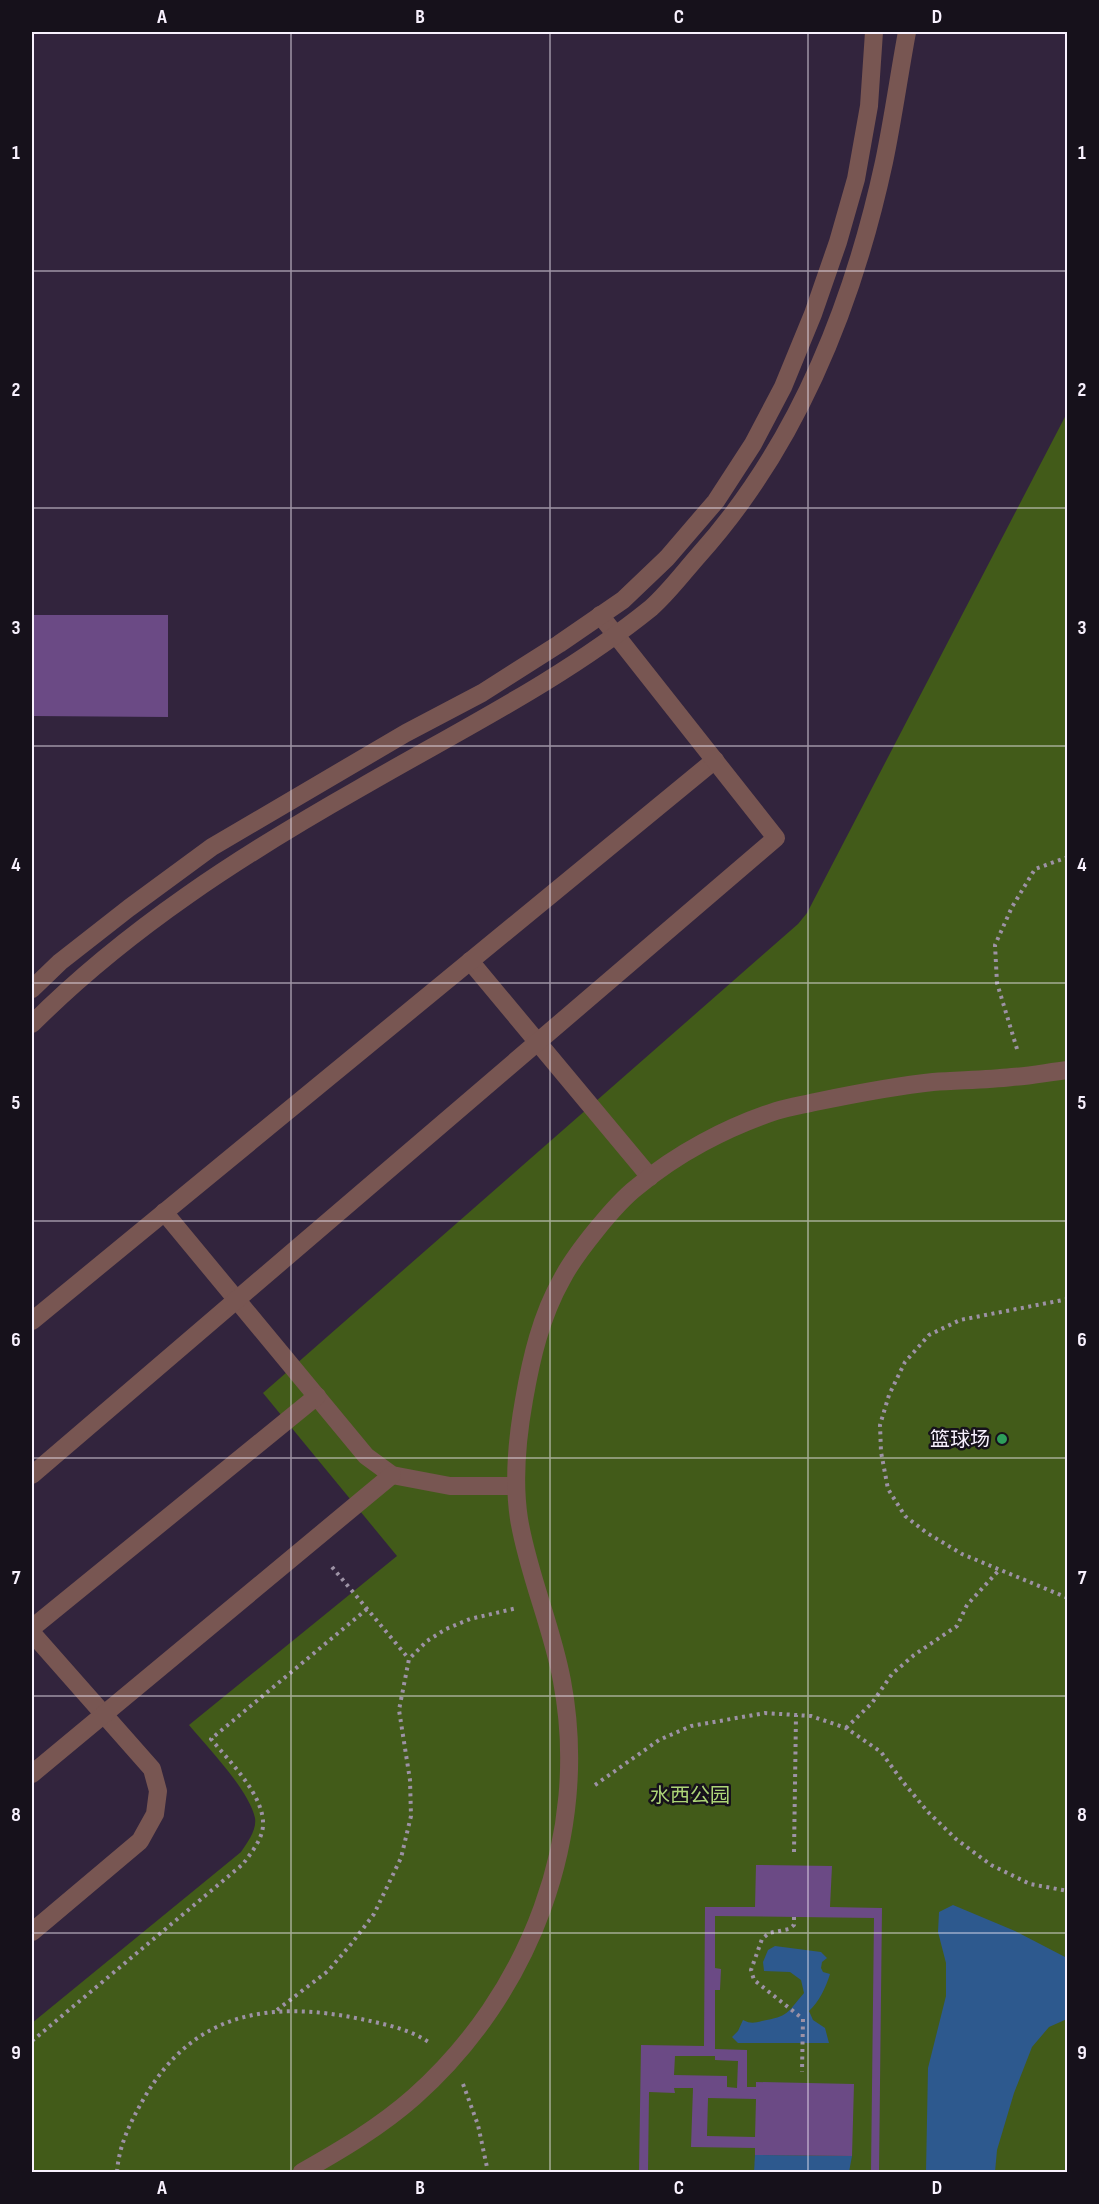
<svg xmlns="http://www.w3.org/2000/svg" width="1099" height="2204" font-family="'Sofia Sans Condensed','Noto Sans SC',sans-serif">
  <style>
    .green { fill: #425b19 }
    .water { fill: #2d598e }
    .building { fill: #6b4a85; fill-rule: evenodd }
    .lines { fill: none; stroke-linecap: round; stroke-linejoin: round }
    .path { stroke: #9d92a5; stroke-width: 4; stroke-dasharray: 3 4.5; stroke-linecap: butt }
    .service { stroke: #785652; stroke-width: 18 }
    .tertiary { stroke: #785652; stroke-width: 18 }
    .grid { fill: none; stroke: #f8f1fe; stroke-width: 1.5; stroke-opacity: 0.55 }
    .leisure-dot { fill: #2e9e5b; stroke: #16111b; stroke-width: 2 }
    .labels { text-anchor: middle; stroke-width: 5; stroke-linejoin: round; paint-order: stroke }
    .poi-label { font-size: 20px; fill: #f8f1fe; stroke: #16111b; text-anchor: end }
    .park-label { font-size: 20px; fill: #aed678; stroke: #16111b }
    .neatline { fill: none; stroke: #f8f1fe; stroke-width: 2 }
    .grid-label { font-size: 20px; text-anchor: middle; font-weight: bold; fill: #f8f1fe }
  </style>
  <rect width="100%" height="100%" fill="#32243d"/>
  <path class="green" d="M 1067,413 L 1067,2172 L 32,2172 L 32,2023 L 241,1852 C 247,1843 257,1830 255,1818 C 249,1790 208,1748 189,1725 L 397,1556 L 263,1393 L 798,924 L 807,913 Z"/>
  <g class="water">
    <polygon points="953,1905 1015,1931 1067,1958 1067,2019 1049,2027 1032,2047 1014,2093 997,2150 995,2172 926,2172 928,2068 946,1996 946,1963 938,1932 939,1912"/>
    <path d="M 775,1946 L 821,1952 L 827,1958 L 822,1962 L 821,1968 L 823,1972 L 830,1974 C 826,1987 819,2002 809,2011 L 813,2020 L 825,2028 L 829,2043 L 738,2043 L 732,2037 L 738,2031 L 743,2020 C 751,2024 754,2023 762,2021 C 789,2016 786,2014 804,1993 L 801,1980 L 790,1972 L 764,1971 L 763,1962 L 768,1950 Z"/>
    <polygon points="755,2155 852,2156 849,2172 754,2172"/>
  </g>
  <g class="building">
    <polygon points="32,615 168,615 168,717 32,716"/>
    <path d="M 756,1865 L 832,1866 L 830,1907 L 882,1908 L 879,2172 L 871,2172 L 874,1918 L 715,1916 L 715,1968 L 721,1969 L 720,1990 L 715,1990 L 715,2049 L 747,2050 L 747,2087 L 756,2087 L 756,2082 L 854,2084 L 852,2156 L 755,2155 L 755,2148 L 691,2147 L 693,2088 L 674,2088 L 675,2093 L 649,2092 L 648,2172 L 639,2172 L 641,2045 L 704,2046 L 705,1907 L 755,1907 ZM 675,2056 L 715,2056 L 715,2060 L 738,2061 L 737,2088 L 727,2087 L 727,2076 L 674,2075 ZM 708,2098 L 756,2099 L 755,2137 L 707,2136 Z"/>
  </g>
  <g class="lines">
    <g class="path">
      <polyline points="1017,1049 997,983 995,945 1012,907 1035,869 1068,857"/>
      <polyline points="1068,1299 960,1320 929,1335 905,1362 889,1395 880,1425 881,1452 888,1489 905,1516 927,1533 962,1554 1068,1598"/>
      <polyline points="332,1567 409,1659"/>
      <polyline points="846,1728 872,1703 892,1674 914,1655 957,1626 967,1605 1000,1569"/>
      <polyline points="595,1785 659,1740 691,1726 765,1713 811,1716 846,1728 881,1752 903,1782 928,1812 956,1839 991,1865 1030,1884 1068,1891"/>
      <polyline points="794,1852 796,1715"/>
      <polyline points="794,1917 794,1925 789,1929 769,1933 762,1939 751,1970 754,1980 803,2019 802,2072"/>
      <polyline points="277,2010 328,1971 352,1943 374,1914 401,1858 411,1816 410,1780 399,1710 409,1659 427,1641 446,1629 470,1619 517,1608"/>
      <path d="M 32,2041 L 243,1864 C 251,1853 262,1840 263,1826 C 265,1796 229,1761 211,1739 L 367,1609"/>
      <polyline points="463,2084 478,2125 488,2172"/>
      <path d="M 117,2172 C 119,2145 130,2123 143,2100 C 193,2012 268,2000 361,2019 C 384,2024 410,2029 430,2043"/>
    </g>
    <g class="service">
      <polyline points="470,961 650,1177"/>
      <polyline points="164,1212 366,1456 392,1475 450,1486 516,1486"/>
      <polyline points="32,1321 715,760"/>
      <polyline points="32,1475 776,838 600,615"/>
      <polyline points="32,1628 317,1396"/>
      <polyline points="32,1633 152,1769 158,1791 155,1814 140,1841 32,1932"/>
      <polyline points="32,1774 392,1475"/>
      <path d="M 302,2172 C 341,2150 380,2127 414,2097 C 530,1994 591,1835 562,1681 C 552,1626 528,1574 519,1519 C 513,1480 517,1439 524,1400 C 531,1359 541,1316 562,1279 C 575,1254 615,1204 637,1187 C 676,1154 727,1127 776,1111 C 789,1107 802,1105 815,1102 C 854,1094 893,1086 933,1082 C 959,1080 986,1080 1012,1077 C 1031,1076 1049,1072 1068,1070"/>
    </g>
    <g class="tertiary">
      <polyline points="32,989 60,962 129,908 212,847 406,733 482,693 559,644 623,600 667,558 716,501 753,444 783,387 813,314 838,242 856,179 869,106 874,32"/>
      <path d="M 32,1024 C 128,928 242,855 360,788 C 458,731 562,680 651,608 C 668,593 683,573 698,556 C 796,447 853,305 884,162 C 893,119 899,75 907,32"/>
    </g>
  </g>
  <path class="grid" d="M 291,32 L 291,2172M 550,32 L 550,2172M 808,32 L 808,2172M 32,271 L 1068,271M 32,508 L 1068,508M 32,746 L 1068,746M 32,983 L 1068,983M 32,1221 L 1068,1221M 32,1458 L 1068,1458M 32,1696 L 1068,1696M 32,1933 L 1068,1933"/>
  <circle class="leisure-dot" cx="1002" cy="1439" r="6"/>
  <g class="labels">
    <g class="poi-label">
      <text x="990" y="1446">篮球场</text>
    </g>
    <g class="park-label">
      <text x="690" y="1802">水西公园</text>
    </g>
  </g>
  <rect width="1099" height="2204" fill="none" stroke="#16111b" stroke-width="66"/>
  <rect x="33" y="33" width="1033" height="2138" class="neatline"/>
  <g class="grid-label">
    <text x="162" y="23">A</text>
    <text x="420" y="23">B</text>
    <text x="679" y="23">C</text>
    <text x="937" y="23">D</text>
    <text x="16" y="159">1</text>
    <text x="1082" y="159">1</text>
    <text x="16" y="396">2</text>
    <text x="1082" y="396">2</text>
    <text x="16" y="634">3</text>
    <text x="1082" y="634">3</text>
    <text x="16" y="871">4</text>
    <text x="1082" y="871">4</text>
    <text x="16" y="1109">5</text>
    <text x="1082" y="1109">5</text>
    <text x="16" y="1346">6</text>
    <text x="1082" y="1346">6</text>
    <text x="16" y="1584">7</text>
    <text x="1082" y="1584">7</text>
    <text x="16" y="1821">8</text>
    <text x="1082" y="1821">8</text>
    <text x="16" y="2059">9</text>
    <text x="1082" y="2059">9</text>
    <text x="162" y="2194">A</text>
    <text x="420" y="2194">B</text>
    <text x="679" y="2194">C</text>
    <text x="937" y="2194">D</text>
  </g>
</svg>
